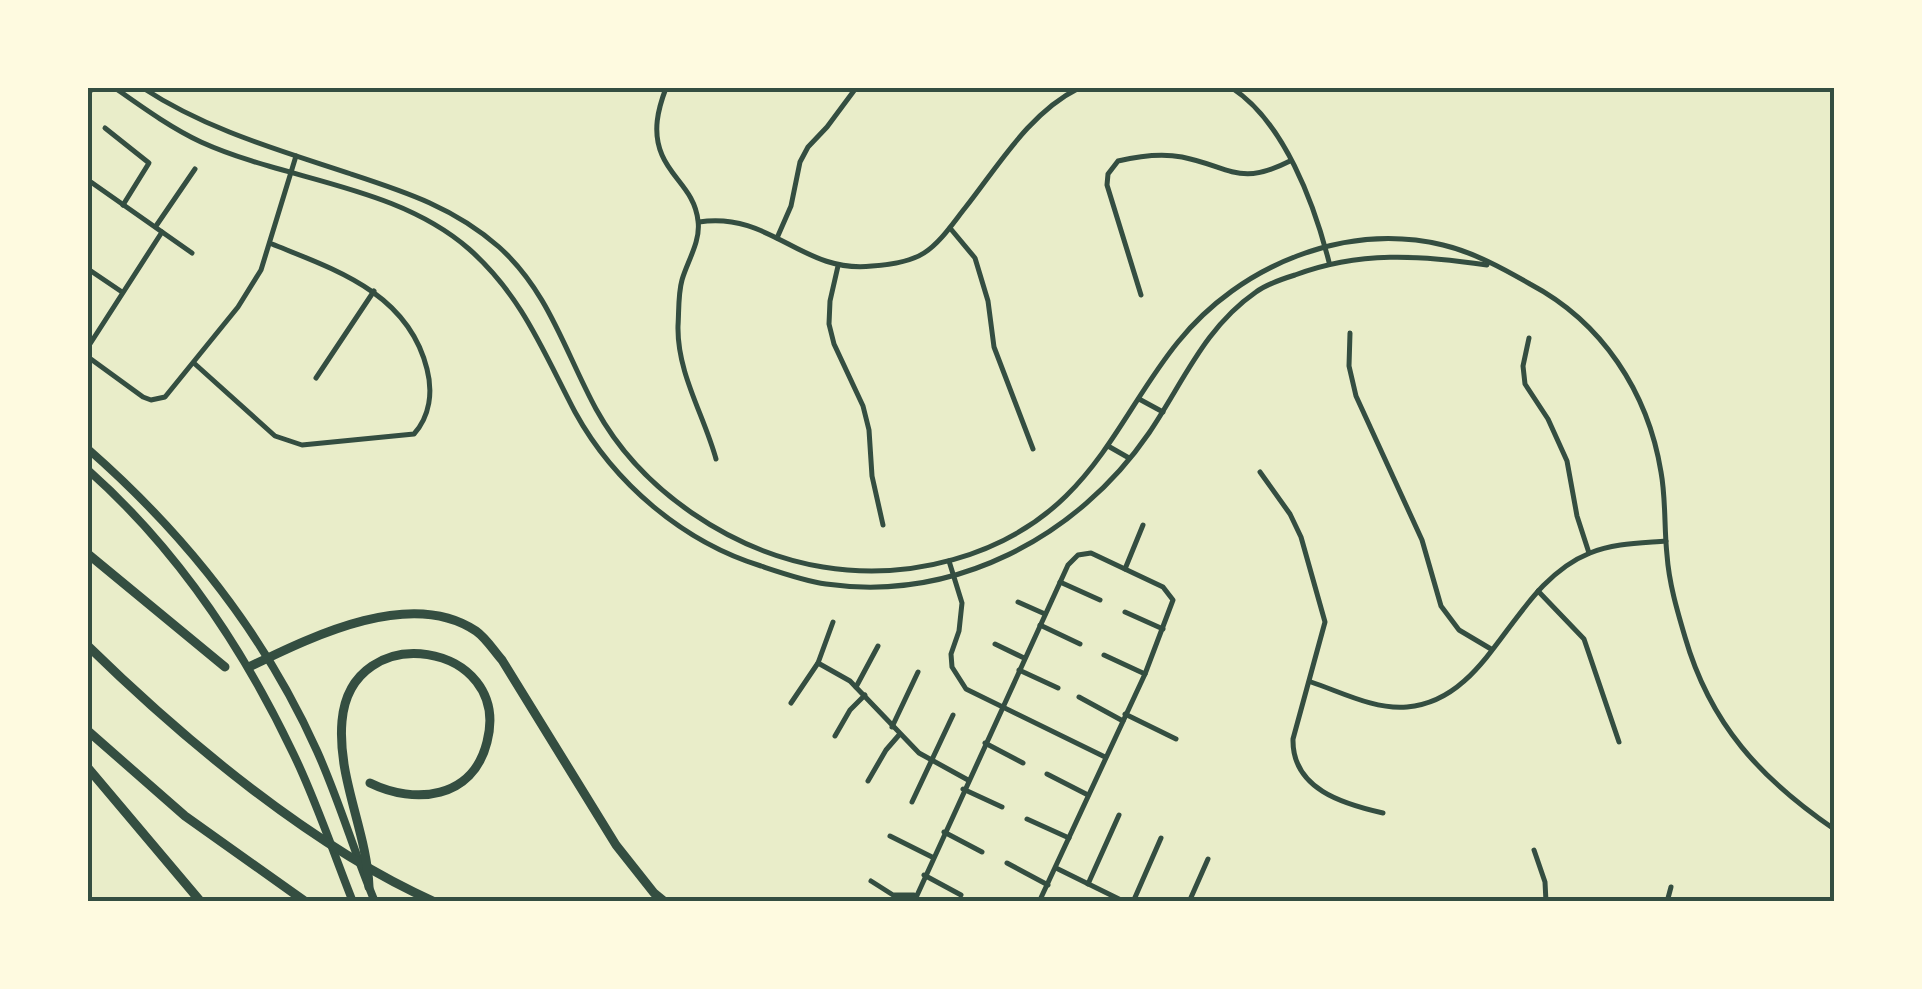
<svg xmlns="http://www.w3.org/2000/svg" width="1922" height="989" font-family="'Varela Round',sans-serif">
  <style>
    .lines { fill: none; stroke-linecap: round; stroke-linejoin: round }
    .minor { stroke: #344e41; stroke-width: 5 }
    .tertiary { stroke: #344e41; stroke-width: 5 }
    .primary { stroke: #344e41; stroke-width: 8 }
    .motorway { stroke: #344e41; stroke-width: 9 }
    .neatline { fill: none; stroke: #344e41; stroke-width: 4 }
  </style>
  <rect width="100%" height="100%" fill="#e9edc9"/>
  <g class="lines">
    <g class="minor">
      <path d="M 666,88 C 658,109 652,132 662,155 C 672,179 695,191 698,221 C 701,241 687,262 682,280 C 678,294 679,312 678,326 C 677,373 704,415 716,459"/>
      <path d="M 1232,88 C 1284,122 1314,203 1329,262"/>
      <polyline points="88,95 92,88"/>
      <polyline points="105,128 149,163 123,205"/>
      <polyline points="88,180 192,253"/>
      <path d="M 699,222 C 771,211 802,274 872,266 C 887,265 910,262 924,253 C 940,243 953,223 965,208 C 999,165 1029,113 1079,88"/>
      <polyline points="156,226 195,169"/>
      <polyline points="950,228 975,258 988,301 994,347 1033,449"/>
      <polyline points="777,238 791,206 800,162 808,147 827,127 856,88"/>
      <polyline points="838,266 830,301 829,324 834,344 863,406 869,430 872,476 883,525"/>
      <polyline points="88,269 122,292"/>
      <path d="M 1141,295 L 1107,185 L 1108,174 L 1118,161 C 1139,156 1161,153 1182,157 C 1231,167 1239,187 1290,161"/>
      <polyline points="1350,333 1349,366 1356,396 1422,540 1441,606 1459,630 1491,649"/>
      <polyline points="1529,338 1523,366 1525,384 1548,419 1567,461 1577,516 1589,553"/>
      <polyline points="88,347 162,232"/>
      <polyline points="88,357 143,397 151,400 165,397 238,307 261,270 296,156"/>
      <path d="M 195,364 L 275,436 L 302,445 L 414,434 C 430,416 433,392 427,369 C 408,293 336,270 272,244"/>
      <polyline points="316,378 374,291"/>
      <path d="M 1260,472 L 1290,514 L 1301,537 L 1325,622 L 1293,739 C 1292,789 1343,804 1383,813"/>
      <polyline points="949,561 962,603 959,631 951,654 952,667 966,689 1105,757"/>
      <polyline points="1125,569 1143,525"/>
      <polyline points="1060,582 1100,600"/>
      <polyline points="1538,591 1584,639 1619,742"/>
      <polyline points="1018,602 1045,614"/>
      <polyline points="1125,612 1163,629"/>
      <polyline points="1040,625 1080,644"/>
      <polyline points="995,644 1024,658"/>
      <polyline points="1104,655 1145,674"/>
      <polyline points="818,663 850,681 919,753 968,780"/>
      <polyline points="1019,670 1058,688"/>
      <path d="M 1311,682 C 1341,692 1375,710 1407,707 C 1492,700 1510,585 1590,553 C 1613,543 1642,543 1666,541"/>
      <polyline points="856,687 878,646"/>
      <polyline points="1079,697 1123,721"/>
      <polyline points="791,703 818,663 833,622"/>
      <polyline points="1125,714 1176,739"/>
      <polyline points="892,727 918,672"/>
      <polyline points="835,736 850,710 865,695"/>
      <polyline points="985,743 1023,763"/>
      <polyline points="1047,774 1088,795"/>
      <polyline points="868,781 886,750 899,735"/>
      <polyline points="963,789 1002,807"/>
      <polyline points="912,802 953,715"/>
      <polyline points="1027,819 1069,838"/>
      <polyline points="944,832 982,852"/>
      <polyline points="890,836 932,857"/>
      <polyline points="1534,850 1545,882 1546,902"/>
      <polyline points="1007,863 1048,885"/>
      <polyline points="1056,868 1125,902"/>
      <polyline points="924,875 961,895"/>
      <polyline points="871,881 893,895 914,895"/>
      <polyline points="1088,884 1119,815"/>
      <polyline points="914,902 1068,565 1078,555 1091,553 1163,587 1173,600 1145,674 1039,902"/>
      <polyline points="1133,902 1161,838"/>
      <polyline points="1189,902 1208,859"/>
      <polyline points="1240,902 1241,900"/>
      <polyline points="1667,902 1671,887"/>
    </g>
    <g class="tertiary">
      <path d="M 115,88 C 142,107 171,128 201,142 C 287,181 396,185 469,249 C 522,296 543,351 575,412 C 614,483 683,542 761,566 C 782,573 805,581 826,584 C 954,602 1077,538 1149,433 C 1183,383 1204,328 1256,292 C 1267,284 1282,279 1295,275 C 1359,251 1420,255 1487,265"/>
      <path d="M 143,88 C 207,130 279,150 351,174 C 406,192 455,208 499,247 C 549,292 565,352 596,409 C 641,491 732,552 823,567 C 908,581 1004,557 1066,496 C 1112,451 1138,391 1178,342 C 1240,265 1345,222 1443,245 C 1473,252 1504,269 1530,284 C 1602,322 1648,392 1661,472 C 1666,499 1664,528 1667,555 C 1669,583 1677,610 1685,637 C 1710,724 1761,779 1834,829"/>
      <polyline points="1139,399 1163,412"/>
      <polyline points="1108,446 1129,458"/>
    </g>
    <g class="primary">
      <path d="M 88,449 C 185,534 264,633 317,751 C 339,800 354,852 375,902"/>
      <path d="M 88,470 C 177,549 242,646 293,753 C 316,800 333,852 353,902"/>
    </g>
    <g class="motorway">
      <polyline points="88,554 225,667"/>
      <path d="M 88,646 C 183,739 313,848 435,902"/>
      <path d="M 249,667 C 311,637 411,587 476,631 C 486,638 494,651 502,660 L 616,845 L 654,893 L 665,902"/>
      <polyline points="88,731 185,816 306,902"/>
      <polyline points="88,768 201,902"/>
      <path d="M 369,887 C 367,831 337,778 342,721 C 351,616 513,642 487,742 C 473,799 415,805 370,783"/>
    </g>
  </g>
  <rect width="1922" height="989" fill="none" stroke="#fefae0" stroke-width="180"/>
  <rect x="90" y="90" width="1742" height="809" class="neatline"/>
</svg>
